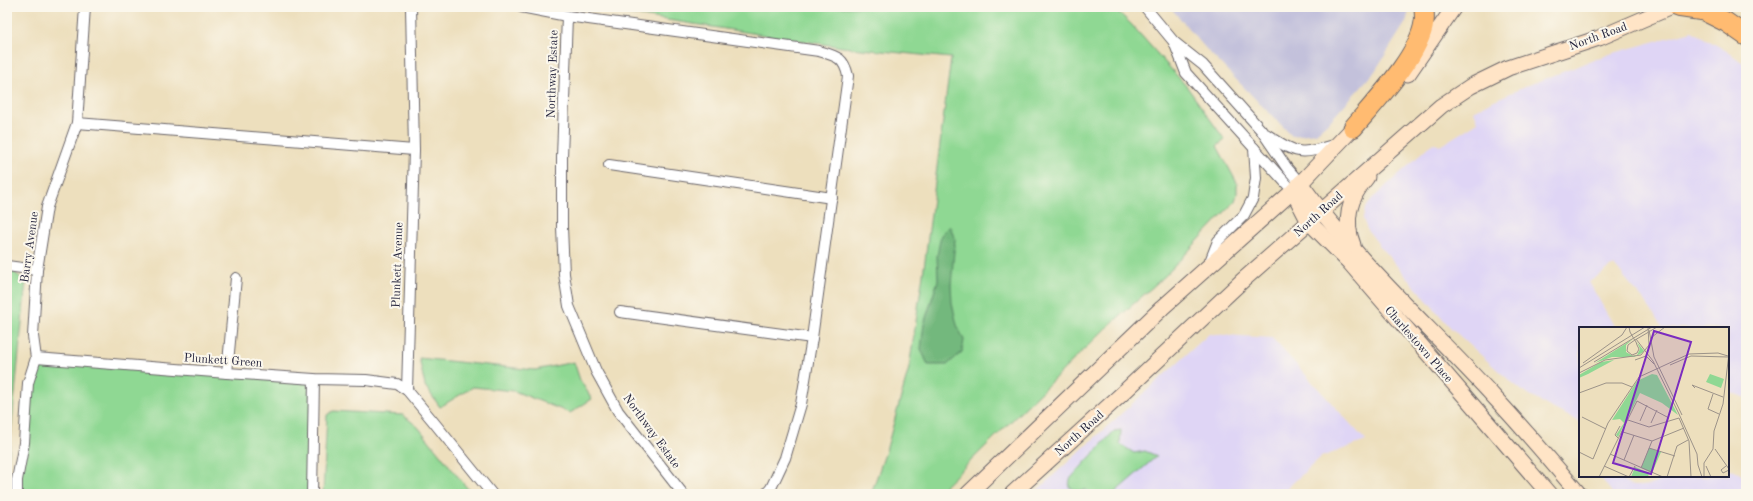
<svg xmlns="http://www.w3.org/2000/svg" width="1753" height="501" font-family="'Old Standard TT',serif">
  <style>
    .built { fill: #dfd5f5 }
    .industrial { fill: #c3c1db }
    .green { fill: #8fd893; stroke: #587d67 }
    .forest { fill: #73b87d; stroke: #4a6d5c }
    .lines { fill: none; stroke-linecap: round; stroke-linejoin: round }
    .street-casing { stroke: #696468; stroke-width: 12 }
    .secondary-casing { stroke: #696468; stroke-width: 17 }
    .highway-casing { stroke: #696468; stroke-width: 21 }
    .street { stroke: #fff; stroke-width: 10 }
    .secondary { stroke: #ffe4c6; stroke-width: 15 }
    .highway { stroke: #ffbb71; stroke-width: 19 }
    .labels { text-anchor: middle; stroke-width: 4; stroke-linejoin: round; paint-order: stroke }
    .street-label { font-size: 12px; fill: #22223b; stroke: #fbf7ec }
    .inset-road { fill: none; stroke: #9c9389; stroke-width: 1 }
    .view { fill: #7b2cbf; fill-opacity: 0.15; stroke: #7b2cbf; stroke-width: 2 }
    .inset-edge { fill: none; stroke: #22223b; stroke-width: 2 }
  </style>
  <rect width="100%" height="100%" fill="#fbf7ec"/>
  <filter id="ink" filterUnits="userSpaceOnUse"><feTurbulence type="fractalNoise" baseFrequency=".025" numOctaves="2"/><feDisplacementMap in="SourceGraphic" scale="8" xChannelSelector="R" yChannelSelector="G"/><feConvolveMatrix kernelMatrix="1 2 1 2 8 2 1 2 1" color-interpolation-filters="sRGB"/></filter>
  <filter id="wash" filterUnits="userSpaceOnUse"><feTurbulence type="fractalNoise" baseFrequency=".012" numOctaves="4" result="noise"/><feDisplacementMap in="SourceGraphic" scale="16" xChannelSelector="R" yChannelSelector="G"/><feGaussianBlur stdDeviation="0.9" result="paint"/><feColorMatrix in="noise" values="0 0 0 0 0 0 0 0 0 0 0 0 0 0 0 0 0 1.4 0 .05"/><feComposite in="paint" operator="in"/></filter>
  <g filter="url(#wash)">
    <rect width="100%" height="100%" fill="#eddfbd"/>
    <g class="built">
      <polygon points="1692,31 1725,50 1746,65 1746,398 1728,391 1728,328 1663,328 1647,304 1614,265 1589,282 1615,328 1580,328 1580,422 1548,406 1525,393 1502,374 1451,328 1383,250 1367,229 1363,219 1365,209 1373,198 1433,143 1440,146 1478,122 1474,111 1490,102 1536,82 1610,54"/>
      <polygon points="1209,334 1272,338 1366,441 1321,457 1284,491 1284,494 1033,494"/>
      <polygon points="1728,470 1740,472 1746,479 1746,494 1613,494 1600,476 1610,476 1633,486 1641,486 1650,485 1673,476 1728,476"/>
    </g>
    <polygon class="industrial" points="1170,7 1410,7 1406,22 1375,71 1330,121 1316,133 1292,136 1207,50"/>
    <g class="green">
      <polygon points="583,7 1113,7 1131,24 1187,87 1225,140 1217,146 1237,183 1237,194 1235,201 1166,275 1104,330 937,494 871,494 886,451 909,368 925,261 951,58 842,47"/>
      <polygon points="7,271 14,272 26,282 7,473"/>
      <polygon points="419,358 535,370 574,362 580,380 592,399 570,413 514,391 473,387 440,407 425,386"/>
      <polygon points="37,360 313,380 311,494 19,494 29,383"/>
      <polygon points="333,411 403,415 418,427 472,494 323,494 327,415"/>
      <polygon points="1121,430 1120,444 1134,453 1145,451 1157,456 1113,494 1090,494 1087,490 1078,491 1069,487 1070,479 1114,431"/>
    </g>
    <polygon class="forest" points="950,226 955,240 951,285 952,303 957,325 964,340 962,352 947,365 928,365 921,349 924,324 938,280 937,256 941,235"/>
  </g>
  <g filter="url(#ink)">
    <g class="lines">
      <defs>
        <g id="street">
          <path d="M 521,7 L 567,16 L 819,51 C 836,56 844,57 848,76 L 812,338 L 801,404 L 785,458 L 771,488 L 766,494"/>
          <polyline points="1145,7 1174,42 1203,65 1261,130 1287,168 1300,183"/>
          <polyline points="567,16 562,157 562,227 564,274 569,306 596,371 618,411 683,494"/>
          <polyline points="1174,42 1186,73 1293,191"/>
          <polyline points="77,123 414,150"/>
          <path d="M 1266,134 C 1297,154 1299,156 1336,144"/>
          <polyline points="609,165 832,198"/>
          <polyline points="1209,264 1218,241 1244,215 1253,198 1256,178 1254,148"/>
          <polyline points="7,266 37,270"/>
          <polyline points="620,312 812,338"/>
          <polyline points="36,358 227,373 314,379 366,380 397,384 407,390 432,420 492,494"/>
          <polyline points="227,373 236,278"/>
          <polyline points="407,390 414,150 411,7"/>
          <polyline points="17,494 17,480 24,443 28,383 36,358 33,336 37,270 47,207 77,123 85,7"/>
          <polyline points="312,494 314,379"/>
        </g>
        <g id="secondary">
          <polyline points="1408,74 1454,7"/>
          <path d="M 1300,183 C 1357,262 1430,327 1495,398 C 1524,429 1552,462 1579,494"/>
          <polyline points="1293,191 1309,222 1349,262 1549,494"/>
          <path d="M 1353,245 C 1343,220 1349,198 1367,177"/>
          <polyline points="968,494 1162,308 1293,191 1353,128 1361,121"/>
          <polyline points="1012,494 1124,392 1242,281 1441,106 1471,86 1508,68 1599,38 1671,7"/>
        </g>
        <g id="highway">
          <polyline points="1677,7 1704,11 1726,22 1746,36"/>
          <path d="M 1353,128 C 1374,103 1420,55 1424,22 C 1425,18 1424,12 1424,7"/>
        </g>
      </defs>
      <use href="#street" class="street-casing"/>
      <use href="#secondary" class="secondary-casing"/>
      <use href="#highway" class="highway-casing"/>
      <use href="#street" class="street"/>
      <use href="#secondary" class="secondary"/>
      <use href="#highway" class="highway"/>
    </g>
  </g>
  <g class="labels">
    <g class="street-label">
      <text transform="translate(1598 36) rotate(-20)" y="4">North Road</text>
      <text transform="translate(552 74) rotate(-88)" y="4">Northway Estate</text>
      <text transform="translate(1318 214) rotate(-42)" y="4">North Road</text>
      <text transform="translate(29 247) rotate(-82)" y="4">Barry Avenue</text>
      <text transform="translate(397 265) rotate(-88)" y="4">Plunkett Avenue</text>
      <text transform="translate(1419 344) rotate(49)" y="4">Charlestown Place</text>
      <text transform="translate(223 360) rotate(4)" y="4">Plunkett Green</text>
      <text transform="translate(652 431) rotate(54)" y="4">Northway Estate</text>
      <text transform="translate(1079 433) rotate(-42)" y="4">North Road</text>
    </g>
  </g>
  <g transform="translate(1579 327)">
    <rect width="150" height="150" fill="#eddfbd"/>
    <path d="M 54,12 L 47,18 L 47,25 L 54,29 L 58,28 L 61,22 L 58,15 L 65,24 L 63,26 L 55,30 L 33,30 L 16,36 ZM 35,33 L 9,47 L 0,51 L 0,48 L 22,35 ZM 73,47 L 78,48 L 99,88 L 83,76 L 61,66 L 39,110 L 37,108 L 45,96 L 41,92 L 33,93 L 58,54 ZM 131,47 L 145,52 L 142,61 L 127,55 ZM 70,121 L 82,125 L 73,146 L 62,141 ZM 56,140 L 70,146 L 69,150 L 52,150 Z" fill="#8fd893"/>
    <path class="inset-road" d="M 50,0 L 51,5 L 55,12 L 57,15 L 58,18 L 60,22 L 58,26 L 53,28 L 48,24 L 49,18 L 53,15 L 56,13 L 68,6 L 78,0M 70,3 L 75,30 L 103,88M 73,10 L 86,0M 57,12 L 74,34 L 100,87 L 118,127 L 119,138 L 123,150M 56,33 L 67,29 L 75,37M 15,35 L 73,0M 4,36 L 43,8 L 48,0M 91,38 L 112,29 L 149,30M 0,41 L 66,0M 0,46 L 26,33 L 62,28 L 70,18 L 69,0M 116,61 L 113,58 L 144,70M 0,66 L 27,56 L 43,56 L 53,60M 134,67 L 129,82 L 140,87M 3,90 L 27,102M 49,93 L 70,100 L 100,91 L 110,114 L 112,150M 61,94 L 68,78M 72,96 L 78,83M 44,105 L 73,114 L 105,101M 39,111 L 36,108 L 41,99M 70,121 L 96,129M 136,122 L 150,142M 0,125 L 14,132 L 29,96 L 60,50 L 110,27 L 139,26 L 149,29M 31,127 L 84,150M 45,133 L 55,108M 125,136 L 134,122 L 135,104 L 144,77 L 150,26M 125,136 L 125,150M 25,139 L 50,150 L 56,139M 127,139 L 132,150M 147,139 L 142,143 L 144,146 L 150,143M 62,141 L 73,114M 20,150 L 58,74 L 90,91M 88,150 L 98,119 L 109,113"/>
    <path class="view" d="M 75,4 L 112,15 L 72,147 L 34,136 Z"/>
    <rect width="150" height="150" class="inset-edge"/>
  </g>
  <rect width="1753" height="501" fill="none" stroke="#fbf7ec" stroke-width="24"/>
</svg>
